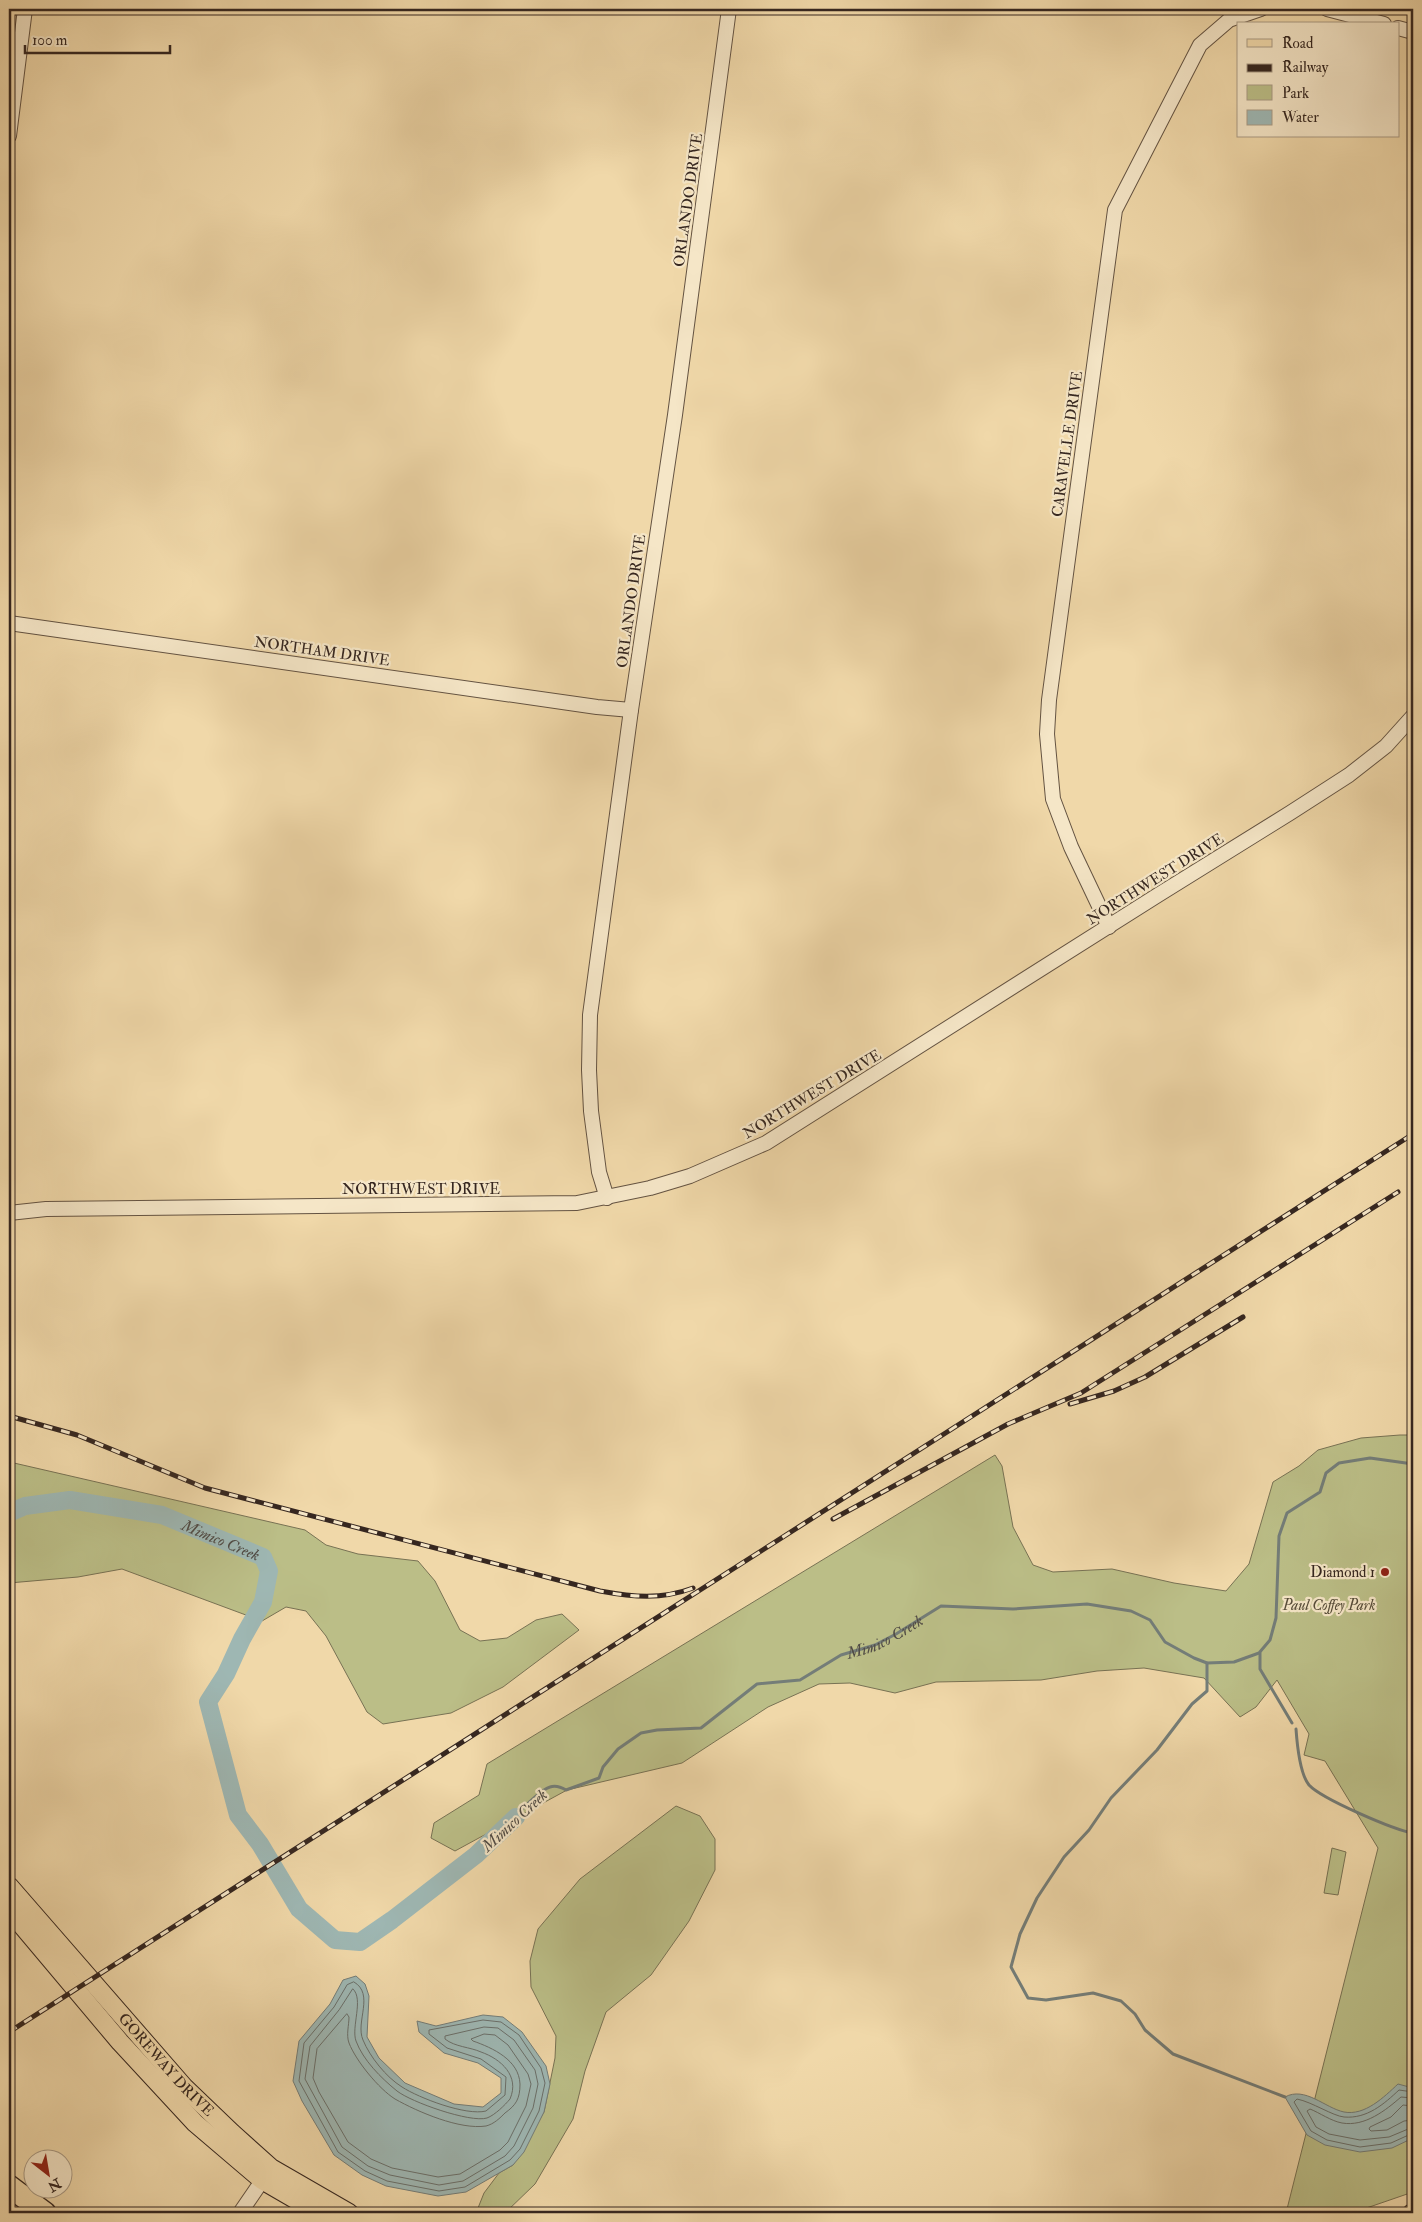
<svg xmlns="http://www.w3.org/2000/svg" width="1422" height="2222" font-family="'IM FELL Double Pica',serif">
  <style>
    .green { fill: #bbbe87; stroke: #787254 }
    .water { fill: #9eb7b3; stroke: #747d78 }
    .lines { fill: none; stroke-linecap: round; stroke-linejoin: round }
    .shore { stroke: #6a6f6a; stroke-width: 1 }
    .stream { stroke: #747d78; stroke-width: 3 }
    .river { stroke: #9eb7b3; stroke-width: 18 }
    .minor-casing { stroke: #645342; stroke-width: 16 }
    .major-casing { stroke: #362720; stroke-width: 20 }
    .highway-casing { stroke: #362720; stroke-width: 24 }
    .minor { stroke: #f5e6c7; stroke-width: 14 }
    .major { stroke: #f0d8a9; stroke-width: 18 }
    .highway { stroke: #f0d8a9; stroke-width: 21 }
    .rail-casing { stroke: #362720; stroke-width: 5 }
    .rail { stroke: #f5e6c7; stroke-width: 3; stroke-dasharray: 9; stroke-linecap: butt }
    .poi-dot { fill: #8f2418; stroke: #f5e6c7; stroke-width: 2 }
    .labels { text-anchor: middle; stroke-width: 4.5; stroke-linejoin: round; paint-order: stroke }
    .street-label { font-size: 15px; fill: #362720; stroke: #f5e6c7 }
    .poi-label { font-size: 15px; fill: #362720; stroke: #f5e6c7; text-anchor: end }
    .park-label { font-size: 15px; font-style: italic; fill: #574d3a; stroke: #f5e6c7 }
    .water-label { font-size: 16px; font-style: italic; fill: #504b45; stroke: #f5e6c7 }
  </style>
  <rect width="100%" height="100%" fill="#f0d8a9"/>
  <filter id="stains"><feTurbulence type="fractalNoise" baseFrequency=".004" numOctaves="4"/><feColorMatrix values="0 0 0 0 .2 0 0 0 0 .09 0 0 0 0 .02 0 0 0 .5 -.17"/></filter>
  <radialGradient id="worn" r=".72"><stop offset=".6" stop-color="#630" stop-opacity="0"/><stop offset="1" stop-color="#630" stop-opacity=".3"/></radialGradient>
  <g class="green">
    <polygon points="1400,1435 1413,1435 1413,2192 1352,2213 1286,2213 1378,1848 1325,1761 1304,1755 1309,1734 1277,1680 1256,1707 1240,1717 1204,1678 1144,1668 1097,1671 1041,1680 936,1682 895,1693 850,1683 819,1684 768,1707 682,1763 567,1790 455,1851 431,1838 434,1823 479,1795 487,1764 995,1455 1002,1466 1013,1527 1033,1565 1053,1572 1112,1569 1174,1583 1226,1591 1249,1564 1273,1482 1299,1466 1318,1450 1361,1438"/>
    <polygon points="14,1463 305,1530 326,1545 358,1554 418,1561 435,1581 460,1630 480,1641 507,1638 536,1620 562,1614 579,1630 503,1687 451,1713 383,1724 367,1712 326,1636 306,1611 286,1607 262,1621 122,1569 78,1577 9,1583 9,1467"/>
    <polygon points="676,1806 700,1816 715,1839 715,1870 689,1921 651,1975 606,2012 585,2071 573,2119 535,2184 505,2213 476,2213 484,2193 499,2173 513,2165 544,2112 555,2058 556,2036 531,1987 530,1961 538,1929 580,1879"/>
    <polygon points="1332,1848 1346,1852 1338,1895 1324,1893"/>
  </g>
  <g class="water">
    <polygon points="356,1976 365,1984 369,1996 367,2037 379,2058 405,2083 454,2104 483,2107 501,2093 501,2078 478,2063 444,2053 419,2032 417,2021 436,2026 483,2015 503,2017 522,2032 546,2066 550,2084 544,2112 524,2152 513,2165 466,2192 438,2196 386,2186 362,2175 334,2155 302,2101 293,2081 299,2041 330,2004 343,1980"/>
    <path d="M 1398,2084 L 1413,2088 L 1413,2138 L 1392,2148 L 1360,2152 L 1325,2145 L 1307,2135 L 1285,2097 C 1305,2086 1325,2108 1344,2112 C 1365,2116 1384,2097 1398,2084 Z"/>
  </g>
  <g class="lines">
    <g class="shore">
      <path d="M 354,1982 C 375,1994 355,2022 363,2040 C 370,2057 386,2077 402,2087 C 419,2098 466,2116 486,2111 L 505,2095 L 506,2077 L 481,2059 L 447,2048 L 429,2034 L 429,2030 L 483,2020 L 501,2022 L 519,2035 L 541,2068 L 545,2083 L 539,2111 L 520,2149 L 510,2160 L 465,2187 L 439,2191 L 387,2181 L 365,2171 L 338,2152 L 299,2081 L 304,2043 L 334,2007 L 347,1985 Z"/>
      <path d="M 353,1989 C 364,1999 351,2027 356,2041 C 363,2060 381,2078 397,2091 C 411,2102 470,2123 487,2118 C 495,2115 505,2105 510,2099 C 520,2076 501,2059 481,2052 C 470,2047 455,2047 445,2039 L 445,2036 L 484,2027 L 498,2028 L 514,2040 L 535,2070 L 538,2084 L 533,2108 L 514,2146 L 505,2156 L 463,2181 L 439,2185 L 390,2175 L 368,2166 L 342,2147 L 305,2079 L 310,2046 L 339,2010 Z"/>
      <path d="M 347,2014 L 349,2017 C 349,2025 346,2035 349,2043 C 356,2061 379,2089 395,2099 C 418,2112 460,2130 486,2126 C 494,2124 500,2118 505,2113 C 516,2105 520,2099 520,2084 C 519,2060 493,2048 473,2041 L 471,2039 L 484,2034 L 495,2035 L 508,2045 L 528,2074 L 531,2084 L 526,2106 L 508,2142 L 500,2150 L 460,2174 L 438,2177 L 392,2168 L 371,2159 L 348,2142 L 319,2092 L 313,2078 L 317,2049 Z"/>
      <path d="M 1413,2092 L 1399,2090 C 1384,2104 1367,2119 1344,2117 C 1333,2116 1312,2102 1297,2099 L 1294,2102 L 1311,2131 L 1327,2140 L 1360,2147 L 1391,2143 L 1413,2133"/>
      <path d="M 1413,2098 L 1401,2097 C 1386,2110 1365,2127 1342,2123 C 1331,2121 1320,2113 1310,2109 L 1307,2111 L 1316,2127 L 1329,2134 L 1360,2140 L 1389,2137 L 1413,2127"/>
      <polyline points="1413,2106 1403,2105 1391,2117 1370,2127 1369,2129 1371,2131 1387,2130 1404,2121 1413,2120"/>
    </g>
    <g class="stream">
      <polyline points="1260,1653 1260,1669 1292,1723"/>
      <polyline points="1207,1663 1207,1691 1192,1704 1157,1750 1111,1798 1089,1830 1064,1857 1037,1898 1020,1934 1011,1967 1028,1998 1046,2000 1093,1993 1121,2001 1135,2014 1145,2030 1173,2054 1285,2097"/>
      <path d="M 1296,1729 C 1297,1743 1300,1774 1309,1785 C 1322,1799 1394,1830 1413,1833"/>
      <path id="s1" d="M 516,1817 C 520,1810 542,1789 550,1787 C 556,1785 561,1787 566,1790 L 599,1778 L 603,1767 L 618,1749 L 641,1733 L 657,1730 L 701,1728 L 757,1684 L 800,1680 L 841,1655 L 875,1645 L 896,1634 L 941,1606 L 1013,1609 L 1087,1604 L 1131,1611 L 1150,1620 L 1165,1642 L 1194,1658 L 1207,1663 L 1234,1662 L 1259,1653 L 1270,1640 L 1276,1618 L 1279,1536 L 1287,1513 L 1320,1492 L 1326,1473 L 1339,1463 L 1370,1458 L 1413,1464"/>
    </g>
    <path class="river" id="s2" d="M 9,1513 L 25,1506 L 70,1500 L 162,1515 L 263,1557 L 269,1571 L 263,1602 L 242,1639 L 226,1674 L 208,1702 L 238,1815 L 260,1844 L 299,1909 L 335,1940 L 360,1942 L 392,1920 L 476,1855 L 516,1817"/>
    <defs>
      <g id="minor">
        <polyline points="1327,9 1384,24"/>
        <polyline points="1398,28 1413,32"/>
        <polyline points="9,136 25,9"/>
        <polyline points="9,623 597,707 631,710"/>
        <polyline points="1109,927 1071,847 1053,799 1047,734 1049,700 1115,210 1200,45 1229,20 1261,9"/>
        <polyline points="607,1198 599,1172 591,1111 589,1070 590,1015 631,710 675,415 729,9"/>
        <polyline points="9,1213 46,1209 577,1203 650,1188 690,1176 766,1143 1158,895 1290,813 1349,775 1386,746 1413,716"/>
        <polyline points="240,2213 268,2172"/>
      </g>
      <g id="major">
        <path id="s3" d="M 9,1886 L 184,2087 L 232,2133 L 271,2168 L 349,2213"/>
        <polyline points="9,1910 120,2042 195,2123 262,2180 319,2213"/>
        <polyline points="1412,2213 1413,2213"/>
      </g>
      <polyline id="highway" points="9,2186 45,2213"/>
    </defs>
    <use href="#minor" class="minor-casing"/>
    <use href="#major" class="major-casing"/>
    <use href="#highway" class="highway-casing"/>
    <use href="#minor" class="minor"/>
    <use href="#major" class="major"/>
    <use href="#highway" class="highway"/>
    <defs>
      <g id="rail">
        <polyline points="1070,1404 1114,1391 1145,1377 1243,1317"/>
        <path d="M 9,1416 L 77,1435 L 205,1488 L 600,1591 C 633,1597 661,1600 693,1588"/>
        <polyline points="833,1519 1008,1424 1081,1393 1398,1192"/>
        <polyline points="9,2032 1413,1134"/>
      </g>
    </defs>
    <use href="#rail" class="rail-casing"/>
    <use href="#rail" class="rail"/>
  </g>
  <circle class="poi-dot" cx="1385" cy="1572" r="5"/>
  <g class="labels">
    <g class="street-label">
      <text transform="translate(688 200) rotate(-82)" y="5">ORLANDO DRIVE</text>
      <text transform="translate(1067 444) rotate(-82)" y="5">CARAVELLE DRIVE</text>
      <text transform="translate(631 601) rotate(-82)" y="5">ORLANDO DRIVE</text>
      <text transform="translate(322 651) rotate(8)" y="5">NORTHAM DRIVE</text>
      <text transform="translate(1155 879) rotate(-32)" y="5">NORTHWEST DRIVE</text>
      <text transform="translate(812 1094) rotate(-31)" y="5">NORTHWEST DRIVE</text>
      <text x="421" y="1194">NORTHWEST DRIVE</text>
      <text dy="5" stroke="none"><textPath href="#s3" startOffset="238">GOREWAY DRIVE</textPath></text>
    </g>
    <g class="poi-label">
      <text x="1375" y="1577">Diamond 1</text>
    </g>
    <g class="park-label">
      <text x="1329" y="1610">Paul Coffey Park</text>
    </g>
    <g class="water-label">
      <text dy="6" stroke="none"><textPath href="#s2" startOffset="220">Mimico Creek</textPath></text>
      <text dy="6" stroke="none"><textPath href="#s1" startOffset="431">Mimico Creek</textPath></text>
      <text transform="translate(514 1820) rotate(-43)" y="6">Mimico Creek</text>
    </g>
  </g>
  <rect width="1422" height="2222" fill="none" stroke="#f0d8a9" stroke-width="30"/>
  <rect x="10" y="10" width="1402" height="2202" fill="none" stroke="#362720" stroke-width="2.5"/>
  <rect x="15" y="15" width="1392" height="2192" fill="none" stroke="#362720"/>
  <rect x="1237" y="22" width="162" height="115" fill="#f5e6c7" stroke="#a99a84"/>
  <rect x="1247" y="39" width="25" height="8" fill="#f0d8a9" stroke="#a99a84"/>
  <text x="1282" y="48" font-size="15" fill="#362720">Road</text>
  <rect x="1247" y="64" width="25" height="8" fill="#362720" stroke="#a99a84"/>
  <text x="1282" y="72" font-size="15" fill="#362720">Railway</text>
  <rect x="1247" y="85" width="25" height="15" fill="#bbbe87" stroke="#a99a84"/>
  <text x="1282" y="98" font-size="15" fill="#362720">Park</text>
  <rect x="1247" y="110" width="25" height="15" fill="#9eb7b3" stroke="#a99a84"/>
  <text x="1282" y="122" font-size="15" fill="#362720">Water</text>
  <g transform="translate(48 2174) rotate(149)"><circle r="24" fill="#f5e6c7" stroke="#a99a84"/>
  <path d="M0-4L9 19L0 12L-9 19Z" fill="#8f2418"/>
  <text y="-8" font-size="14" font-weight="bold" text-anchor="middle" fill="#362720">N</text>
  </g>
  <path d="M25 45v8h145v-8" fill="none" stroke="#362720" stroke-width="2.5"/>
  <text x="32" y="45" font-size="15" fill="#362720" stroke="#f5e6c7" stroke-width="4" paint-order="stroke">100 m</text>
  <rect width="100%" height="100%" filter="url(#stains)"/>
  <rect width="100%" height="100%" fill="url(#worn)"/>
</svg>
